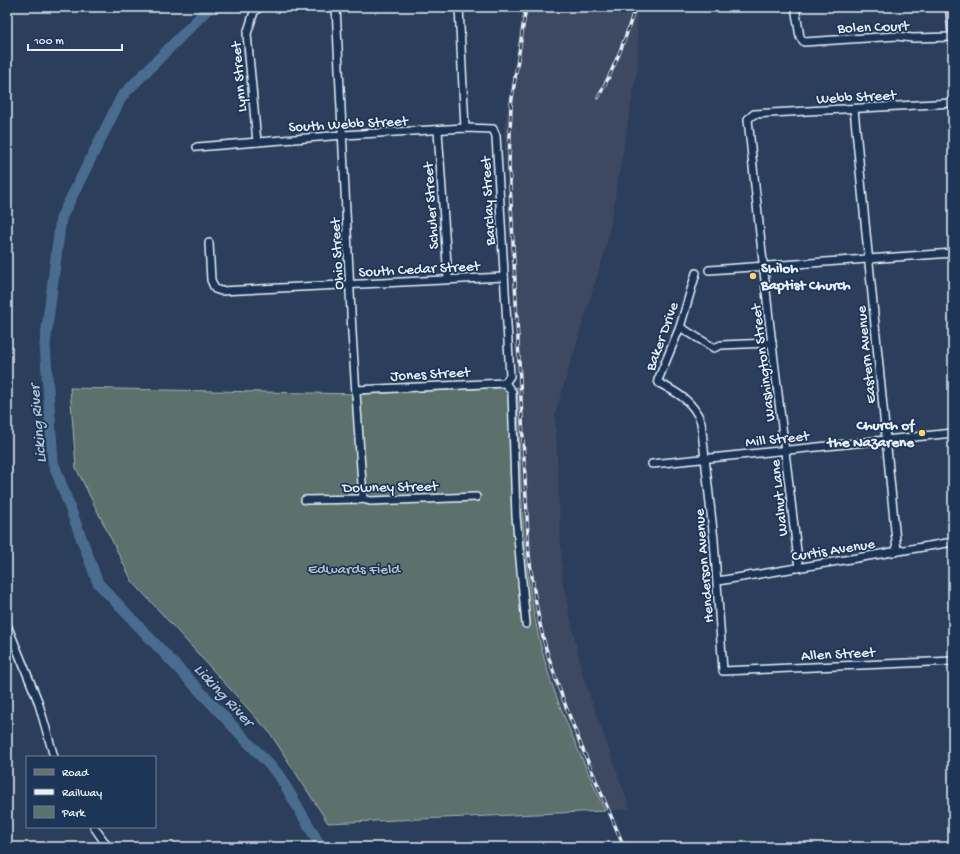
<svg xmlns="http://www.w3.org/2000/svg" width="960" height="854" font-family="'Gochi Hand',sans-serif">
  <style>
    .built { fill: #3c4961 }
    .green { fill: #5b716c; stroke: #a2b1b2 }
    .lines { fill: none; stroke-linecap: round; stroke-linejoin: round }
    .river { stroke: #486c8f; stroke-width: 11 }
    .minor-casing { stroke: #e8f1f8; stroke-width: 10 }
    .major-casing { stroke: #e8f1f8; stroke-width: 11 }
    .minor { stroke: #1d3557; stroke-width: 7 }
    .major { stroke: #6b706d; stroke-width: 8 }
    .rail-casing { stroke: #e8f1f8; stroke-width: 3.5 }
    .rail { stroke: #1d3557; stroke-width: 2; stroke-dasharray: 6; stroke-linecap: butt }
    .poi-dot { fill: #ffd166; stroke: #1d3557; stroke-width: 1.5 }
    .labels { text-anchor: middle; stroke-width: 3.5; stroke-linejoin: round; paint-order: stroke }
    .street-label { font-size: 15px; fill: #e8f1f8; stroke: #1d3557 }
    .poi-label { font-size: 15px; font-weight: bold; fill: #e8f1f8; stroke: #1d3557; text-anchor: start }
    .park-label { font-size: 15px; fill: #b7c4c7; stroke: #1d3557 }
    .water-label { font-size: 16px; font-style: italic; fill: #b0c2d3; stroke: #1d3557 }
  </style>
  <rect width="100%" height="100%" fill="#2b3e5c"/>
  <filter id="ink" filterUnits="userSpaceOnUse"><feTurbulence type="fractalNoise" baseFrequency=".025" numOctaves="2"/><feDisplacementMap in="SourceGraphic" scale="8" xChannelSelector="R" yChannelSelector="G"/><feConvolveMatrix kernelMatrix="1 2 1 2 8 2 1 2 1" color-interpolation-filters="sRGB"/></filter>
  <g filter="url(#ink)">
    <polygon class="built" points="523,7 637,7 638,64 607,244 555,414 563,584 583,676 630,809 605,811 560,706 542,652 527,580 504,129"/>
    <path class="green" d="M 517,387 C 522,475 520,565 542,651 C 556,706 583,759 605,811 L 328,823 L 270,733 L 132,581 L 76,468 L 70,388 L 358,394 Z"/>
    <g class="lines">
      <polyline class="river" points="210,7 122,96 61,218 45,344 53,462 98,583 279,775 321,847"/>
      <defs>
        <g id="minor">
          <polyline points="336,7 352,333 363,499"/>
          <polyline points="459,7 465,128"/>
          <polyline points="795,7 800,37 804,42 897,36 912,38 953,37"/>
          <polyline points="854,109 897,551"/>
          <polyline points="438,131 448,279"/>
          <polyline points="257,142 247,34 254,12 259,7"/>
          <polyline points="197,147 343,135 465,128 493,129 496,136 510,376 505,383"/>
          <polyline points="209,243 211,280 215,289 221,291 504,277"/>
          <polyline points="709,270 953,253"/>
          <path d="M 696,273 L 680,327 L 658,380 L 659,383 C 678,393 693,401 701,422 L 714,540 L 723,671 L 953,661"/>
          <polyline points="680,327 714,348 721,345 772,343"/>
          <polyline points="505,383 512,392 516,516 526,624"/>
          <polyline points="356,390 505,383"/>
          <polyline points="652,464 953,433"/>
          <polyline points="305,500 363,499 370,501 476,497"/>
          <polyline points="799,568 769,319 748,119 754,114 953,103"/>
          <polyline points="718,581 953,542"/>
          <polyline points="7,625 38,701 54,757"/>
          <polyline points="94,827 108,847"/>
        </g>
        <polyline id="major" points="950,7 953,38"/>
      </defs>
      <use href="#minor" class="minor-casing"/>
      <use href="#major" class="major-casing"/>
      <use href="#minor" class="minor"/>
      <use href="#major" class="major"/>
      <defs>
        <g id="rail">
          <path d="M 526,7 L 511,105 L 509,164 L 529,556 C 534,590 538,625 549,658 C 569,722 598,784 624,847"/>
          <path d="M 598,98 C 614,69 626,39 635,7"/>
        </g>
      </defs>
      <use href="#rail" class="rail-casing"/>
      <use href="#rail" class="rail"/>
    </g>
  </g>
  <g class="poi-dot">
    <circle cx="753" cy="276" r="4"/>
    <circle cx="922" cy="433" r="4"/>
  </g>
  <g class="labels">
    <g class="street-label">
      <text transform="translate(873 26) rotate(-2)" y="5">Bolen Court</text>
      <text transform="translate(238 77) rotate(-95)" y="5">Lynn Street</text>
      <text transform="translate(856 96) rotate(-3)" y="5">Webb Street</text>
      <text transform="translate(348 123) rotate(-3)" y="5">South Webb Street</text>
      <text transform="translate(487 201) rotate(-93)" y="5">Barclay Street</text>
      <text transform="translate(430 206) rotate(-94)" y="5">Schuler Street</text>
      <text transform="translate(336 254) rotate(-93)" y="5">Ohio Street</text>
      <text transform="translate(419 268) rotate(-3)" y="5">South Cedar Street</text>
      <text transform="translate(661 336) rotate(-70)" y="5">Baker Drive</text>
      <text transform="translate(865 355) rotate(-96)" y="5">Eastern Avenue</text>
      <text transform="translate(762 363) rotate(-97)" y="5">Washington Street</text>
      <text transform="translate(430 373) rotate(-3)" y="5">Jones Street</text>
      <text transform="translate(777 438) rotate(-6)" y="5">Mill Street</text>
      <text transform="translate(390 486) rotate(-1)" y="5">Downey Street</text>
      <text transform="translate(778 498) rotate(-96)" y="5">Walnut Lane</text>
      <text transform="translate(833 549) rotate(-9)" y="5">Curtis Avenue</text>
      <text transform="translate(703 566) rotate(-95)" y="5">Henderson Avenue</text>
      <text transform="translate(838 653) rotate(-3)" y="5">Allen Street</text>
    </g>
    <g class="poi-label">
      <text x="761" y="272">Shiloh<tspan x="761" dy="17">Baptist Church</tspan></text>
      <text x="914" y="429" text-anchor="end">Church of<tspan x="914" dy="17">the Nazarene</tspan></text>
    </g>
    <g class="park-label">
      <text x="354" y="573">Edwards Field</text>
    </g>
    <g class="water-label">
      <text transform="translate(36 424) rotate(-95)" y="6">Licking River</text>
      <text transform="translate(225 694) rotate(47)" y="6">Licking River</text>
    </g>
  </g>
  <rect width="960" height="854" fill="none" stroke="#1d3557" stroke-width="24"/>
  <rect x="12" y="12" width="936" height="830" fill="none" stroke="#e8f1f8" stroke-width="1.5" filter="url(#ink)"/>
  <rect x="26" y="756" width="130" height="72" fill="#1d3557" stroke="#6e8097"/>
  <rect x="34" y="769" width="20" height="6" fill="#6b706d" stroke="#6e8097"/>
  <text x="62" y="776" font-size="12" fill="#e8f1f8">Road</text>
  <rect x="34" y="789" width="20" height="6" fill="#e8f1f8" stroke="#6e8097"/>
  <text x="62" y="796" font-size="12" fill="#e8f1f8">Railway</text>
  <rect x="34" y="806" width="20" height="12" fill="#5b716c" stroke="#6e8097"/>
  <text x="62" y="816" font-size="12" fill="#e8f1f8">Park</text>
  <path d="M28 44v6h94v-6" fill="none" stroke="#e8f1f8" stroke-width="2"/>
  <text x="34" y="44" font-size="12" fill="#e8f1f8" stroke="#1d3557" stroke-width="3" paint-order="stroke">100 m</text>
</svg>
